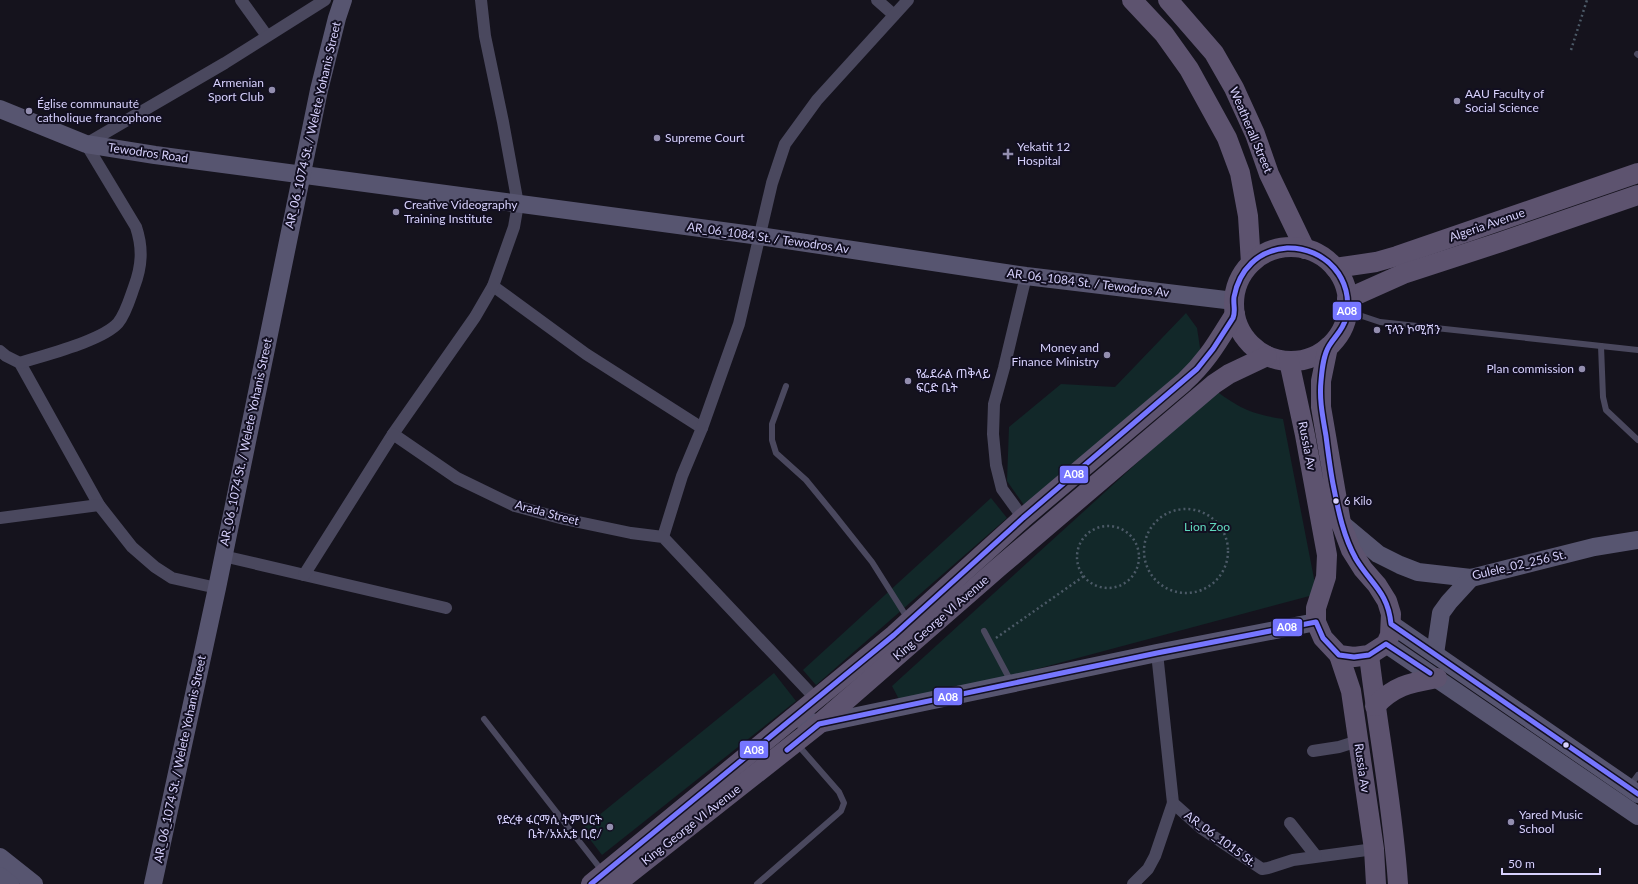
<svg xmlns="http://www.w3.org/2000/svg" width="1638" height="884" font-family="Lato,'Noto Sans Ethiopic',sans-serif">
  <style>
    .green { fill: #122829 }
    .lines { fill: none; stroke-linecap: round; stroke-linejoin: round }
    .path { stroke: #4c5a67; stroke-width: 2.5; stroke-dasharray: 2 3; stroke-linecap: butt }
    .lane { stroke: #4a485e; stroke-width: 6 }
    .street { stroke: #4a485e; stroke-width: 12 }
    .secondary { stroke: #575570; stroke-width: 18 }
    .primary { stroke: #5d536f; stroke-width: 20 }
    .bus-1-casing { stroke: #120f21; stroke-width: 8 }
    .bus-1 { stroke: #7676ff; stroke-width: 5 }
    .poi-dot { fill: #938eaf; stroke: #120f21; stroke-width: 1.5 }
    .bus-dot { fill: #d7d1fd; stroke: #120f21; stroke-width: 1.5 }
    .labels { text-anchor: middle; stroke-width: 4; stroke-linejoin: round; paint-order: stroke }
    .bus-label { font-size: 11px; fill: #d7d1fd; stroke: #120f21; text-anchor: start }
    .poi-label { font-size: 12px; fill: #d7d1fd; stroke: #120f21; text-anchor: start }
    .street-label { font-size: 12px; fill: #d7d1fd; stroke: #120f21 }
    .park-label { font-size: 12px; fill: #61d9be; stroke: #120f21 }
    .line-badge { stroke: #120f21; stroke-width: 1.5 }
    .badge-label { font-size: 11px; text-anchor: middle; font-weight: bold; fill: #fff }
  </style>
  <rect width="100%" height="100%" fill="#15131d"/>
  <g class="green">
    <polygon points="1186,313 1197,328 1201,354 1026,508 1007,481 1009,427 1061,384 1115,387"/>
    <path d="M 1216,391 C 1241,409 1252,414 1283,419 L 1317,594 L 902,705 L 892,686 Z"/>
    <polygon points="991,498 1007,518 816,685 803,670"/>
    <polygon points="774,673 796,701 602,855 582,829"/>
  </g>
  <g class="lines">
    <g class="path">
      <polyline points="1571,50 1587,0"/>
      <circle cx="1186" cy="551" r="42"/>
      <circle cx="1108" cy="557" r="31"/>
      <polyline points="996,638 1084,576"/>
    </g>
    <g class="lane">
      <polyline points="1637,54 1638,55"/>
      <polyline points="1347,311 1380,322 1638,350"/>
      <polyline points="1601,346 1603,397 1606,410 1638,440"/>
      <polyline points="786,386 772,424 772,440 776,453 806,480 833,513 872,562 908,619"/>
      <polyline points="984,631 1008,676"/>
      <polyline points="484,719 603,872"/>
      <polyline points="1630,786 1638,775"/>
      <polyline points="757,884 841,811 844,803 839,792 797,744"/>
    </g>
    <g class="street">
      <polyline points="241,0 267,36"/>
      <polyline points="877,0 894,15"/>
      <polyline points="493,286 586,354 702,428"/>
      <polyline points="0,351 6,356 20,363 99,505 132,547 155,567 172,578 217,588"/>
      <path d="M 20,363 C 44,355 102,341 118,323 C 126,313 130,298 134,287 C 142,266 143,248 136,227 L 86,144 L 225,63 L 325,0"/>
      <polyline points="393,434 475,317 493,286 514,227 518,204 503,122 485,36 481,0"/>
      <polyline points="0,518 99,505"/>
      <polyline points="1023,518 1002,489 996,465 993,434 994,404 1004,368 1026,276"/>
      <polyline points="663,537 682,476 702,428 739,324 772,183 785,144 817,100 908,0"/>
      <polyline points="223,556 446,608"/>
      <polyline points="304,575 393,434 457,478 515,506 564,519 631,533 663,537 815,698"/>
      <polyline points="1157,653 1173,803 1201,828 1262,869 1268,868 1293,860 1374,849"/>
      <polyline points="1313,751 1339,747 1358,741"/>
      <polyline points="1290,823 1316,856"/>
      <polyline points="1133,884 1148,869 1155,856 1173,803"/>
    </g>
    <g class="secondary">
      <polyline points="0,109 86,144 155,155 760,236 1026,276 1234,301"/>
      <polyline points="1341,523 1378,554 1400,565 1418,572 1471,578 1594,547 1638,540"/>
      <polyline points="1391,624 1638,794"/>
      <polyline points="1386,644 1638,816"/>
      <polyline points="1435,654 1441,613 1449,602 1471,578"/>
      <polyline points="793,717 819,724 1157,653 1316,622"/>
      <polyline points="0,857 34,884"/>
      <polyline points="0,876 10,884"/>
      <polyline points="153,884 217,588 319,90 337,18 343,0"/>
    </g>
    <g class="primary">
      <polyline points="1132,0 1164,34 1189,69 1227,138 1240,173 1248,216 1251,263"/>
      <polyline points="1168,0 1214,53 1234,88 1255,134 1269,174 1305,249"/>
      <circle cx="1291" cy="304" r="57"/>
      <polyline points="1335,268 1376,262 1397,256 1638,173"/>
      <polyline points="1347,299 1403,274 1501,242 1638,195"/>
      <polyline points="1289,361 1305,435 1327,555 1326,577 1316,608 1316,622 1323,638 1339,655 1354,657 1369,655 1386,644 1390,635 1391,614 1387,601 1377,585 1363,569 1351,550 1341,523 1321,407 1321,381 1328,347"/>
      <polyline points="1339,655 1351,691 1374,849 1376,884"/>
      <path d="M 1369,655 C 1378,731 1393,807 1398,884"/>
      <path d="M 1375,706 C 1395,685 1410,683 1437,678"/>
      <path d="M 591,884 L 894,635 L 1023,518 L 1184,382 C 1208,360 1218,341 1235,314"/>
      <polyline points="616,884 819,724 999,567 1214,384 1229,374 1267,356"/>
    </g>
    <defs>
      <g id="bus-1">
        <polyline points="787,750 819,724 1157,653 1316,622 1323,638 1339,655 1354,657 1369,655 1386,644 1430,673"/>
        <path d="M 591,884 L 894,635 L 1023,518 L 1197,369 L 1213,349 L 1233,318 C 1236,311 1233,305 1234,297 C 1239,270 1258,250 1287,248 C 1325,247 1355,279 1346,318 C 1343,330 1335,336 1329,346 C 1323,356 1322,370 1321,381 C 1319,400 1323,418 1326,436 C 1328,452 1330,468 1333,484 C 1338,509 1343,536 1356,559 C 1371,584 1388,592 1391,624 L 1638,794"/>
      </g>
    </defs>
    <use href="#bus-1" class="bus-1-casing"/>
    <use href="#bus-1" class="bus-1"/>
  </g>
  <g class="poi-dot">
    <circle cx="272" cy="90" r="4"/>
    <circle cx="1457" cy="101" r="4"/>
    <circle cx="29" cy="111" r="4"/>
    <circle cx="657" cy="138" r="4"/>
    <path d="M1006 148h4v4h4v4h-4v4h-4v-4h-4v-4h4z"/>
    <circle cx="396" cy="212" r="4"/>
    <circle cx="1377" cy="330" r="4"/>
    <circle cx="1107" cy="355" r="4"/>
    <circle cx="1582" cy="369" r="4"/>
    <circle cx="908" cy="381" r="4"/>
    <circle cx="1511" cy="822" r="4"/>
    <circle cx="610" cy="827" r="4"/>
  </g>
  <g class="bus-dot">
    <circle cx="1336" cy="501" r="3.5"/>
    <circle cx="1566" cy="745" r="3.5"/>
  </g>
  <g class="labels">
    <g class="bus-label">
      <text x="1344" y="505">6 Kilo</text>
    </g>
    <g class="poi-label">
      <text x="264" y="87" text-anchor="end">Armenian<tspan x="264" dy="14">Sport Club</tspan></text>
      <text x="1465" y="98">AAU Faculty of<tspan x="1465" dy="14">Social Science</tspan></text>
      <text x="37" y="108">Église communauté<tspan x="37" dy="14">catholique francophone</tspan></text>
      <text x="665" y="142">Supreme Court</text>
      <text x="1017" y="151">Yekatit 12<tspan x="1017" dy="14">Hospital</tspan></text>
      <text x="404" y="209">Creative Videography<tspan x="404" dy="14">Training Institute</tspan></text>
      <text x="1385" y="334">ፕላን ኮሚሽን</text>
      <text x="1099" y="352" text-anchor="end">Money and<tspan x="1099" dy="14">Finance Ministry</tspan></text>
      <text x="1574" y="373" text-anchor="end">Plan commission</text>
      <text x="916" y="378">የፌደራል ጠቅላይ<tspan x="916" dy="14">ፍርድ ቤት</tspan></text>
      <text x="1519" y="819">Yared Music<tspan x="1519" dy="14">School</tspan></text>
      <text x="602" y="824" text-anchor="end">የድረቀ ፋርማሲ ትምህርት<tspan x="602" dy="14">ቤት/አአኢቴ ቢሮ/</tspan></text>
    </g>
    <g class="street-label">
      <text transform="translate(313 125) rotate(-77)" y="4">AR_06_1074 St. / Welete Yohanis Street</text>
      <text transform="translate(1251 130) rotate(67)" y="4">Weatherall Street</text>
      <text transform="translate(148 153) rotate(8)" y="4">Tewodros Road</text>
      <text transform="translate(1487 225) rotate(-19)" y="4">Algeria Avenue</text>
      <text transform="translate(768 238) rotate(8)" y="4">AR_06_1084 St. / Tewodros Av</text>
      <text transform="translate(1088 283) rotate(7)" y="4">AR_06_1084 St. / Tewodros Av</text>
      <text transform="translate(246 442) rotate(-78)" y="4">AR_06_1074 St. / Welete Yohanis Street</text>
      <text transform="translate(1307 446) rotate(79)" y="4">Russia Av</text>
      <text transform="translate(547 513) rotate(15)" y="4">Arada Street</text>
      <text transform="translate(1519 565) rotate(-13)" y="4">Gulele_02_256 St.</text>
      <text transform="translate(941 618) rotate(-41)" y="4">King George VI Avenue</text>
      <text transform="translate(180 759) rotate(-78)" y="4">AR_06_1074 St. / Welete Yohanis Street</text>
      <text transform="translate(1362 768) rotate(82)" y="4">Russia Av</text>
      <text transform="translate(691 825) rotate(-38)" y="4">King George VI Avenue</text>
      <text transform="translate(1220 839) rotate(36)" y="4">AR_06_1015 St.</text>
    </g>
    <g class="park-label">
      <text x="1207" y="531">Lion Zoo</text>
    </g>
  </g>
  <g class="line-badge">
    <rect x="1332" y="301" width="30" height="20" rx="4" fill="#7676ff"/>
    <rect x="1059" y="465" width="30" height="19" rx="4" fill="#7676ff"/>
    <rect x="1272" y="618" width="31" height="19" rx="4" fill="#7676ff"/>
    <rect x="933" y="687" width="30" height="19" rx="4" fill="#7676ff"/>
    <rect x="739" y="740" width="30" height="19" rx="4" fill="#7676ff"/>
  </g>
  <g class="badge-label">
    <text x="1347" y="315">A08</text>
    <text x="1074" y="478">A08</text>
    <text x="1287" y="631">A08</text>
    <text x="948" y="701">A08</text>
    <text x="754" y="754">A08</text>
  </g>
  <path d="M1502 868v6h98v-6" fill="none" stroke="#d7d1fd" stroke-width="2"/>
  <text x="1508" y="868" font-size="12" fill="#d7d1fd" stroke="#120f21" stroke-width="3" paint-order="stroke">50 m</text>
</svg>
